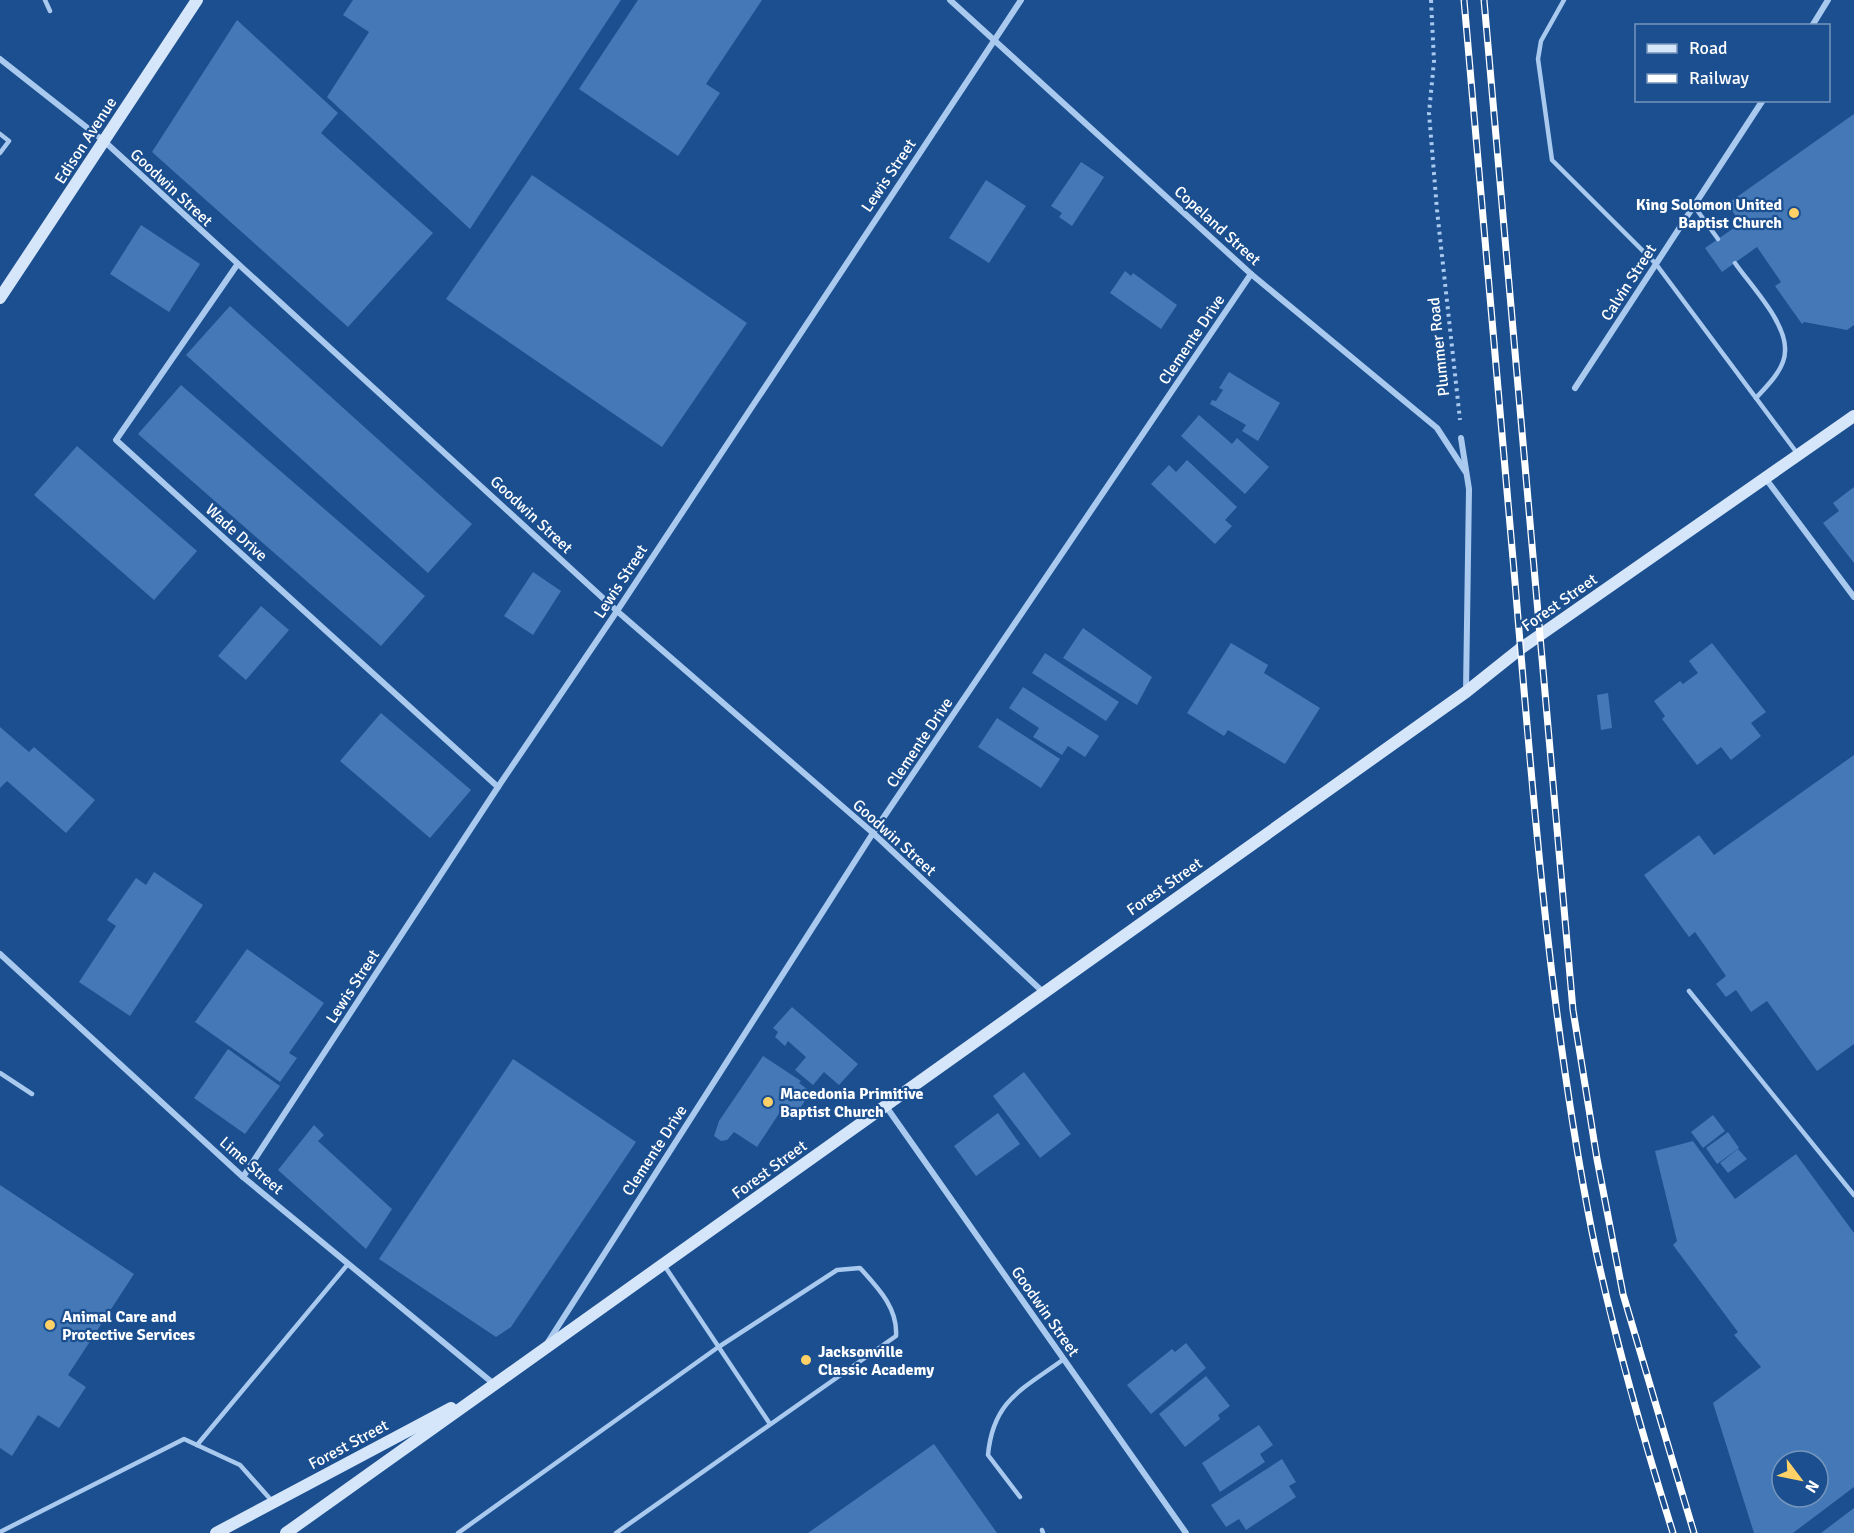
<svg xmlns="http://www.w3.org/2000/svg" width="1854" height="1533" font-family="Signika,sans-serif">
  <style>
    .building { fill: #4478b7; fill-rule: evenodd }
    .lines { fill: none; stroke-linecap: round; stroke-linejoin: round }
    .path { stroke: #a9c9ee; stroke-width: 4; stroke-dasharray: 3 4.5; stroke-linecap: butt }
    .lane { stroke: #a9c9ee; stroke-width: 4.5 }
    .street { stroke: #a9c9ee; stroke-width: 6 }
    .secondary { stroke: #d6e6fa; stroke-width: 12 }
    .rail-casing { stroke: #fff; stroke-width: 7 }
    .rail { stroke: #1b4f8f; stroke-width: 4.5; stroke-dasharray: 14; stroke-linecap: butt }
    .poi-dot { fill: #ffd166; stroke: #1b4f8f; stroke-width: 2 }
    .labels { text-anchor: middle; stroke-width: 4.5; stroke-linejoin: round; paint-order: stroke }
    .street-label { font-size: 16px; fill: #fff; stroke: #1b4f8f }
    .poi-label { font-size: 16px; font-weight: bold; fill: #fff; stroke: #1b4f8f; text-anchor: start }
  </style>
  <rect width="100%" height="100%" fill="#1b4f8f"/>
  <g class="building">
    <polygon points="353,0 621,0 470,229 327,97 369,32 343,15"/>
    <polygon points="638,0 762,0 706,84 720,93 678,156 579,89"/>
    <polygon points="237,20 338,113 321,133 433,233 348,327 152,152"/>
    <polygon points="1854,114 1854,325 1847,330 1804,322 1802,324 1775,286 1781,282 1757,247 1722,272 1705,248 1741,223 1727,204"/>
    <polygon points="1081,162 1104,177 1072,226 1059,217 1062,213 1051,206"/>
    <polygon points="532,175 747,323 662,447 446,299"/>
    <polygon points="986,180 1026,206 989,263 949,238"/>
    <polygon points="141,225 200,264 169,312 110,274"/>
    <polygon points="1125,271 1131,276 1133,273 1177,305 1161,329 1110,293"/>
    <polygon points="230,306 472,524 428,573 186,355"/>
    <polygon points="1229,372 1280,403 1258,441 1242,431 1246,425 1210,404 1212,400 1216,401 1223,390 1219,388"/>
    <polygon points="181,385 425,596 381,646 138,434"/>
    <polygon points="1199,415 1232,444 1237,438 1269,467 1245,494 1181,436"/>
    <polygon points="77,446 197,551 154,600 34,495"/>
    <polygon points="1187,460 1237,507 1225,520 1232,526 1215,544 1151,484 1169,465 1176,472"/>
    <polygon points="1854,487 1854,563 1823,523 1839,511 1833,503"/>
    <polygon points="533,572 561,591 533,635 504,616"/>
    <polygon points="261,606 289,630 246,680 218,656"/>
    <polygon points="1083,628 1152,677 1137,705 1063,658"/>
    <polygon points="1231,643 1268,665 1264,673 1320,708 1285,764 1228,730 1224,736 1187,713"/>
    <polygon points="1712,643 1766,712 1751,723 1761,736 1731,760 1721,747 1697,765 1662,719 1665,716 1654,701 1680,681 1683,684 1698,673 1689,661"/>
    <polygon points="1045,653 1119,702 1106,721 1032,673"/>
    <polygon points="1023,687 1099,736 1085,757 1068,746 1062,755 1033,737 1039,728 1009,708"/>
    <polygon points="1608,693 1612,728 1601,730 1597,695"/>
    <polygon points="381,713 471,790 430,838 340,761"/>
    <polygon points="997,718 1060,759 1041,788 978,747"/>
    <polygon points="0,727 29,752 34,747 95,800 66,833 7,781 0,788"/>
    <polygon points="1854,755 1854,1044 1817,1071 1767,1001 1751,1012 1736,990 1726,997 1716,984 1726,976 1695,932 1689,937 1644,875 1699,835 1714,855"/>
    <polygon points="154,872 203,905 130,1016 79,982 116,926 107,920 136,878 146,885"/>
    <polygon points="247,949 324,1003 289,1053 297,1058 280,1082 195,1022"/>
    <polygon points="792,1007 858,1064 839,1085 824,1072 813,1085 795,1070 806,1057 788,1041 785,1046 775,1037 778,1032 773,1028"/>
    <polygon points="228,1049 280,1086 245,1134 194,1098"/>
    <polygon points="763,1056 801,1081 799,1083 811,1092 792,1120 780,1112 757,1147 734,1132 727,1140 721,1141 714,1136 719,1121"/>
    <polygon points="513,1059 636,1142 511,1327 496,1337 379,1259"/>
    <polygon points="1024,1072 1071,1134 1040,1158 993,1096"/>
    <polygon points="998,1113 1020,1144 976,1176 954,1146"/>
    <polygon points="1713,1115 1725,1131 1703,1148 1691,1132"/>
    <polygon points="314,1125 324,1135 318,1141 392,1209 366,1249 278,1170"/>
    <polygon points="1728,1132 1739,1148 1717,1164 1706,1148"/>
    <path d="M 1693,1141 L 1735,1199 L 1796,1154 L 1854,1233 L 1854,1487 L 1793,1533 L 1754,1533 L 1713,1403 L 1761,1367 L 1734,1335 L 1738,1332 L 1673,1245 L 1677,1241 L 1655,1151 ZM 1782,1461 L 1818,1461 L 1818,1497 L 1782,1497 Z"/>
    <polygon points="1738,1149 1747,1159 1728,1173 1720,1163"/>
    <polygon points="0,1185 134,1274 68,1375 86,1387 59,1428 38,1415 12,1456 0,1448"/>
    <polygon points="1186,1343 1206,1368 1151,1414 1127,1385 1172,1349 1175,1352"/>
    <polygon points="1206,1376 1230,1406 1218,1415 1220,1419 1185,1447 1159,1414"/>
    <polygon points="1259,1425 1273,1445 1260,1454 1265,1462 1220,1492 1202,1463"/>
    <polygon points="934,1444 997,1533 808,1533"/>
    <polygon points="1282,1459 1296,1482 1289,1486 1296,1497 1246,1530 1239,1519 1226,1527 1211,1505"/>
    <polygon points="1854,1508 1854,1533 1821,1533"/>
  </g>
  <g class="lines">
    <polyline class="path" points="1431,0 1434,61 1429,113 1437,210 1460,420"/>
    <g class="lane">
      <polyline points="45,0 50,11"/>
      <polyline points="1564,0 1541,41 1538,59 1552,160 1656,264 1797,453"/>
      <polyline points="0,134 9,141 0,153"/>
      <polyline points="1694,206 1718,239"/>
      <path d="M 1735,263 C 1751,286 1787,323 1785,351 C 1785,369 1767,386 1756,398"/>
      <polyline points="1689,991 1854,1195"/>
      <polyline points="0,1073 32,1094"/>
      <polyline points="664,1265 770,1424"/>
      <polyline points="197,1445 348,1264"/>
      <path d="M 1020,1497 L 988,1455 C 993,1400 1023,1389 1064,1359"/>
      <polyline points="1042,1530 1043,1533"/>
      <polyline points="0,1532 184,1439 240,1465 272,1501"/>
      <path d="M 458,1533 L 717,1348 L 837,1270 L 860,1268 C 878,1288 898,1308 896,1336 L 616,1533"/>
    </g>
    <g class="street">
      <polyline points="950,0 1251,274 1437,428 1465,471"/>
      <polyline points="1812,26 1828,0"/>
      <polyline points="0,59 104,141 617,611 873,833 1043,992"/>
      <polyline points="237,265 116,440 498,787"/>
      <polyline points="1575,388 1763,100"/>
      <polyline points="1461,438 1469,489 1466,691"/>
      <polyline points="1766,479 1854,597"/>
      <polyline points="0,954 243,1177 494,1384"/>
      <polyline points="885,1105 1186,1533"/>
      <polyline points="243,1177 498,787 617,611 1021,0"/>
      <polyline points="548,1342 873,833 1251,274"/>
    </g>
    <g class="secondary">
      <polyline points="0,298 197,0"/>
      <polyline points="216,1533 451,1408"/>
      <polyline points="286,1533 1466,692 1520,649 1854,416"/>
    </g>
    <defs>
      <g id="rail">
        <path d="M 1464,0 C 1481,194 1498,388 1515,582 C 1533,800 1550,1018 1592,1232 C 1613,1334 1642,1434 1673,1533"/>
        <polyline points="1484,0 1573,1010 1597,1159 1623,1294 1694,1533"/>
      </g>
    </defs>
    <use href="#rail" class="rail-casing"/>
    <use href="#rail" class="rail"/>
  </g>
  <g class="poi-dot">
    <circle cx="1794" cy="213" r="6"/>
    <circle cx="768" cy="1102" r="6"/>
    <circle cx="50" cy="1325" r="6"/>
    <circle cx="806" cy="1360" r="6"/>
  </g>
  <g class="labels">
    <g class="street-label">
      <text transform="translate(85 140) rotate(-57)" y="6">Edison Avenue</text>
      <text transform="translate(888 175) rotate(-56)" y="6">Lewis Street</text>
      <text transform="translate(172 187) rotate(43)" y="6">Goodwin Street</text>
      <text transform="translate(1218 225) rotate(42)" y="6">Copeland Street</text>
      <text transform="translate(1628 282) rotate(-57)" y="6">Calvin Street</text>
      <text transform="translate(1191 339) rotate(-56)" y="6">Clemente Drive</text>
      <text transform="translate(1438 347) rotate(-96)" y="6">Plummer Road</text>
      <text transform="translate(532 514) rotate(43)" y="6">Goodwin Street</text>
      <text transform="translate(237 532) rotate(42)" y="6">Wade Drive</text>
      <text transform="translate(620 581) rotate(-57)" y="6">Lewis Street</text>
      <text transform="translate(1559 602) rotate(-35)" y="6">Forest Street</text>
      <text transform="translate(919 742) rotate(-56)" y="6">Clemente Drive</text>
      <text transform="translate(895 837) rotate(42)" y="6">Goodwin Street</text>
      <text transform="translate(1164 886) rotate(-35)" y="6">Forest Street</text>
      <text transform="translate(352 986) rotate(-57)" y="6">Lewis Street</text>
      <text transform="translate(654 1150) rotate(-57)" y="6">Clemente Drive</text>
      <text transform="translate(252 1165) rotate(41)" y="6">Lime Street</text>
      <text transform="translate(769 1169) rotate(-36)" y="6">Forest Street</text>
      <text transform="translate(1046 1311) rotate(55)" y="6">Goodwin Street</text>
      <text transform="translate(348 1444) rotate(-28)" y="6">Forest Street</text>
    </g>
    <g class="poi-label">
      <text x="1782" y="210" text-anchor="end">King Solomon United<tspan x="1782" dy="18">Baptist Church</tspan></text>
      <text x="780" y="1099">Macedonia Primitive<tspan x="780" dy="18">Baptist Church</tspan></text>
      <text x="62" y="1322">Animal Care and<tspan x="62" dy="18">Protective Services</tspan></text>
      <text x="818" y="1357">Jacksonville<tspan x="818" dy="18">Classic Academy</tspan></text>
    </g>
  </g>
  <rect x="1635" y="24" width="195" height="78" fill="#1b4f8f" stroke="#7695bc" stroke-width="1.5"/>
  <rect x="1647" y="44" width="30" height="9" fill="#d6e6fa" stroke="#7695bc" stroke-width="1.5"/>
  <text x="1689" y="54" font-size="18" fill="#ffffff">Road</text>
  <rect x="1647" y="74" width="30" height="9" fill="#ffffff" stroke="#7695bc" stroke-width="1.5"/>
  <text x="1689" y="84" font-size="18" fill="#ffffff">Railway</text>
  <g transform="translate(1800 1479) rotate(122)"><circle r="28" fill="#1b4f8f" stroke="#7695bc" stroke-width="1.5"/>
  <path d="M0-4.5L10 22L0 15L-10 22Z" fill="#ffd166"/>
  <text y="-9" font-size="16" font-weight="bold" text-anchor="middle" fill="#ffffff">N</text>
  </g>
</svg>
